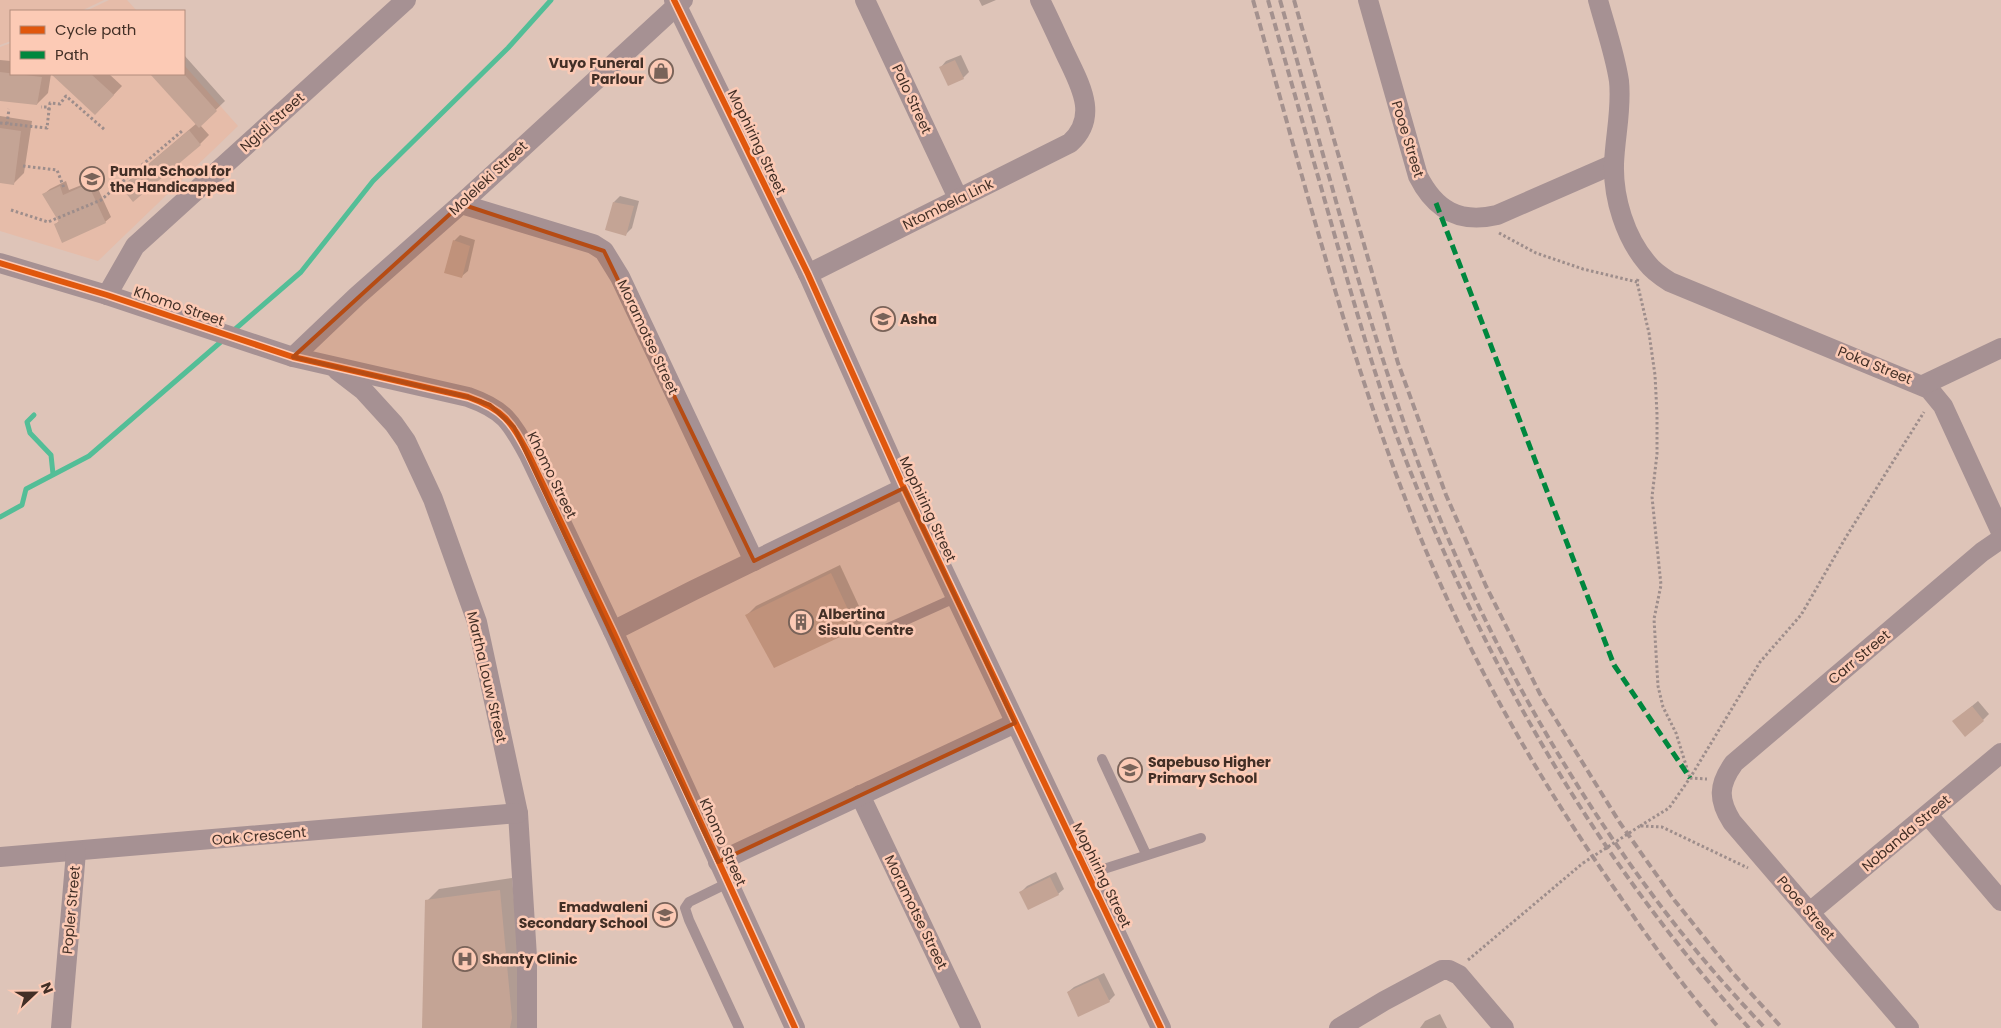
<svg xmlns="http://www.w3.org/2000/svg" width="2001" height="1028" font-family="Poppins,sans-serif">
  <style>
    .built { fill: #e6bca9 }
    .shadow { fill: #0003 }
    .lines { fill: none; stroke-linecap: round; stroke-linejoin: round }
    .stream { stroke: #53be97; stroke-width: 5 }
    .building { fill: #c4a495 }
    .path { stroke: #9d8d8b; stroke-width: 3; stroke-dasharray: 2.5 2.5; stroke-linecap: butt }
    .service { stroke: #a69193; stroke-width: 10 }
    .minor { stroke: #a69193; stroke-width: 20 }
    .rail { stroke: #a4918e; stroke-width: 4; stroke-dasharray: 8 4; stroke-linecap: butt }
    .path-bridge { stroke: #9d8d8b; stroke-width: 3; stroke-dasharray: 2.5 2.5; stroke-linecap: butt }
    .quiet { stroke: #00873e; stroke-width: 5; stroke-dasharray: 10 5; stroke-linecap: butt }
    .cycleway-casing { stroke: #fccab5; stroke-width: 9 }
    .cycleway { stroke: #e0570d; stroke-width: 6 }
    .marked { fill: #b64c14; fill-opacity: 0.2; stroke: #b64c14; stroke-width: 4; stroke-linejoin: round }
    .labels { text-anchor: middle; stroke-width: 5; stroke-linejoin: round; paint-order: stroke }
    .poi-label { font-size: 14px; font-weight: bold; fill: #422f26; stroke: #fccab5; text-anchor: start }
    .street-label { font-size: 14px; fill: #422f26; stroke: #fccab5 }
  </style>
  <rect width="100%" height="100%" fill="#dec4b8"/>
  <g class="built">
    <polygon points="0,0 104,0 81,11 11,11 11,41 0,45"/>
    <polygon points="109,0 127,0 137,11 86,11"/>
    <polygon points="11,43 11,74 184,74 184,65 238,126 98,261 0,231 0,47"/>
  </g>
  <g class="shadow">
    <polygon points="979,0 996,0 982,6"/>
    <polygon points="184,55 225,101 200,125 209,135 200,144 122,187 197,123 152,74 184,74"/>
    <polygon points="961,55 969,72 963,78 941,67 946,61"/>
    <polygon points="0,60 11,61 11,74 51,74 48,93 37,104 0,99"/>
    <polygon points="59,74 109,74 122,86 104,105 56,77"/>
    <polygon points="0,116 32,121 24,173 13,184 0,182"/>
    <polygon points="94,180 111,217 105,222 56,224 60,220 44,194 50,189 66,181 69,190"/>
    <polygon points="620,196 639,201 632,228 626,234 614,202"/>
    <polygon points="460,235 475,240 468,271 462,276 454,241"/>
    <polygon points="840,565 865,619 856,628 747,615 756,606"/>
    <polygon points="1978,701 1989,714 1983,720 1960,716"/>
    <polygon points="1056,872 1064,889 1058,894 1021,892 1027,886"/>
    <polygon points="512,878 524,1005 519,1028 423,1028 427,901 439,889"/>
    <polygon points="1104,973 1115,995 1109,1001 1068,992 1074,987"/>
    <polygon points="1440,1014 1447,1028 1420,1028 1425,1021"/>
  </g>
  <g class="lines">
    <g class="stream">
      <polyline points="233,331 301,272 373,181 508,48 551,0"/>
      <polyline points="34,415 27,422 30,433 51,455 53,474"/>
      <polyline points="0,517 22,505 26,489 89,456 223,340"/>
    </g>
  </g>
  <g class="building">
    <polygon points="955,60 964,79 948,86 939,67"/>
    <polygon points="0,72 42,77 37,105 0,101"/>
    <polygon points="51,74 91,74 114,95 95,115"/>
    <polygon points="150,74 184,74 217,111 199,128"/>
    <polygon points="0,128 21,131 14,185 0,183"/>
    <polygon points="189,130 201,145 133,202 121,187"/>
    <polygon points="88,184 106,223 62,243 54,224 59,222 42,194 60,186 63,195"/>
    <polygon points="613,202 634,206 626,236 605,230"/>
    <polygon points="453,240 470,246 462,278 444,273"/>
    <polygon points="831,573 857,629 774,668 745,615"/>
    <polygon points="1972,706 1984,721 1965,737 1952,721"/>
    <polygon points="1050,877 1059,895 1028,910 1019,892"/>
    <polygon points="500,890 512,1018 510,1028 422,1028 425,900"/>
    <polygon points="1098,978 1110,1002 1078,1017 1067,992"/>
  </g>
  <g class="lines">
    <g class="path">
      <polyline points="49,110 50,103 60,104 66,96 105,130"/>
      <polyline points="0,123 47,128 49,110 48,107 41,107"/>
      <polyline points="7,124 9,109"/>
      <polyline points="23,166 57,170 64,188"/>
      <polyline points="11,210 48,222 101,200 182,131"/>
      <polyline points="1499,233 1536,253 1583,269 1637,282"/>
      <polyline points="1638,279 1637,282 1649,333 1655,375 1657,414 1657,454 1652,497 1661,585 1654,619 1658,686 1663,707 1676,733 1690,778"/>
      <polyline points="1690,778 1707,779"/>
      <polyline points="1640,826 1669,808 1690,778 1760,662 1801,615 1846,537 1924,412"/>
      <polyline points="1641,826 1662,827 1748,868"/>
      <polyline points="1468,960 1583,863"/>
    </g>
    <g class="service">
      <polyline points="888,628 955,598"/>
      <polyline points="1102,759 1146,854"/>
      <polyline points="1088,874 1201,838"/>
      <polyline points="728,883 689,902 685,908 689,920 739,1028"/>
    </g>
    <g class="minor">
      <polyline points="674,0 808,274 904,488 1161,1028"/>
      <polyline points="865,0 958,198"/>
      <path d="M 1368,0 L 1418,176 C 1435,210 1459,224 1497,215 L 1614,164"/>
      <path d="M 1598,0 C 1605,26 1615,54 1619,81 C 1622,109 1615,136 1614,164 C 1613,198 1625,237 1647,263 C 1653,271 1662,277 1670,282 L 1929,389 L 1943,406 L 2001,532"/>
      <polyline points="461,204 593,244 604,251 620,277 754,561"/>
      <path d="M 0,263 L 107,295 L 293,357 L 468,397 C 505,410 511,422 529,455 L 613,631 L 795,1028"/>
      <path d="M 808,274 L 1070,143 C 1100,116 1079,83 1065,53 C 1057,36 1049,18 1040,0"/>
      <polyline points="107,295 135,246 406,0"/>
      <polyline points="293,357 357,296 461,204 683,0"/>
      <polyline points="337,370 363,390 394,424 406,441 433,499 477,622 518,813 527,957 527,1028"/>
      <polyline points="1923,385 2001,348"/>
      <polyline points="613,631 694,590 904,488"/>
      <polyline points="860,795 971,1028"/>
      <polyline points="1928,815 2001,901"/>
      <polyline points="0,857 518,813"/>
      <polyline points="718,862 1015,723"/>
      <polyline points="1810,912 2001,753"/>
      <polyline points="61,1028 76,852"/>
      <polyline points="1339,1028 1384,1001 1442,970 1449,970 1459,975 1504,1028"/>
      <path d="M 1909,1028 L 1732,822 C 1718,800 1718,785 1734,763 L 1982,552 L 2001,539"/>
    </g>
    <g class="rail">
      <path d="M 1253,0 C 1300,167 1343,336 1405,498 C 1458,639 1533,772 1619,895 C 1650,941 1683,986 1719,1028"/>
      <path d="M 1268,0 C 1290,78 1312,155 1334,233 C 1354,303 1374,374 1399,442 C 1481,659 1594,857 1749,1028"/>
      <path d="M 1280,0 C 1326,161 1366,325 1425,481 C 1483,633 1565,780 1663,909 C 1695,951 1729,990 1765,1028"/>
      <polyline points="1294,0 1398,363 1446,495 1486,586 1540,694 1620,823 1675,901 1731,971 1782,1028"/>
    </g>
    <polyline class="path-bridge" points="1583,863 1640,826"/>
    <polyline class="quiet" points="1436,203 1614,665 1690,778"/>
    <defs>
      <g id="cycleway">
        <polyline points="674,0 808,274 904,488 1161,1028"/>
        <path d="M 0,263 L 107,295 L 293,357 L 468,397 C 505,410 511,422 529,455 L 613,631 L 795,1028"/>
      </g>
    </defs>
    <use href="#cycleway" class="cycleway-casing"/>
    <use href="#cycleway" class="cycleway"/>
  </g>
  <path class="marked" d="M 461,204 L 604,251 L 754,561 L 904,488 L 1015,723 L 718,862 L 514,427 L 490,405 L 468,397 L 293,357 Z"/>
  <defs>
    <symbol id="shop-ring" viewBox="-11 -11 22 22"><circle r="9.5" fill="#fccab5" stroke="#796359" stroke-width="1.5"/><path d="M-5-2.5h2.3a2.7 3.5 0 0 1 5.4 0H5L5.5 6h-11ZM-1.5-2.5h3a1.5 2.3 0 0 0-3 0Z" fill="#796359"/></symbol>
    <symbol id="school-ring" viewBox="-11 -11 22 22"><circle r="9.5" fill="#fccab5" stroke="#796359" stroke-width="1.5"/><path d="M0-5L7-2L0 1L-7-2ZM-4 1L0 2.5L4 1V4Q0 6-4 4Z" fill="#796359"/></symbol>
    <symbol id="building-ring" viewBox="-11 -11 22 22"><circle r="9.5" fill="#fccab5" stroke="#796359" stroke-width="1.5"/><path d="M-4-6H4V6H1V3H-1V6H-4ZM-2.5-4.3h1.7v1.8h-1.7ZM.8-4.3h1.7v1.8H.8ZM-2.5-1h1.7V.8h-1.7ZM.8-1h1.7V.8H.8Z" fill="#796359"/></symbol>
    <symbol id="hospital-ring" viewBox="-11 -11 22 22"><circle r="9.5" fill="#fccab5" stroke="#796359" stroke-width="1.5"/><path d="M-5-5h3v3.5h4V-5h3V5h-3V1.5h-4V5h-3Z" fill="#796359"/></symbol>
  </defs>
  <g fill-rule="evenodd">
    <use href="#shop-ring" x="647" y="57" width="28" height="28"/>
    <use href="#school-ring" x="78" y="165" width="28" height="28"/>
    <use href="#school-ring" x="869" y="305" width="28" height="28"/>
    <use href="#building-ring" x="787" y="608" width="28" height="28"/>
    <use href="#school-ring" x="1116" y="756" width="28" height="28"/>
    <use href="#school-ring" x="651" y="901" width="28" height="28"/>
    <use href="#hospital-ring" x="451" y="945" width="28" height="28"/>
  </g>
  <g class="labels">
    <g class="poi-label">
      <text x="644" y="68" text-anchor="end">Vuyo Funeral<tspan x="644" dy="16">Parlour</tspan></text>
      <text x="110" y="176">Pumla School for<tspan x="110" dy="16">the Handicapped</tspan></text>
      <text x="900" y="324">Asha</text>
      <text x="818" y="619">Albertina<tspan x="818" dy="16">Sisulu Centre</tspan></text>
      <text x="1148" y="767">Sapebuso Higher<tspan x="1148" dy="16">Primary School</tspan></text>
      <text x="648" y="912" text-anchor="end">Emadwaleni<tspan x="648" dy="16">Secondary School</tspan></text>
      <text x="482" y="964">Shanty Clinic</text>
    </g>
    <g class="street-label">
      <text transform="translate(912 99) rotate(65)" y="5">Palo Street</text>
      <text transform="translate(272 122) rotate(-42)" y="5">Ngidi Street</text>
      <text transform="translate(1408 139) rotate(73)" y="5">Pooe Street</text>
      <text transform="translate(757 142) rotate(64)" y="5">Mophiring Street</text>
      <text transform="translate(488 178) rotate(-43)" y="5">Moleleki Street</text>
      <text transform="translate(948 204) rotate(-26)" y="5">Ntombela Link</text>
      <text transform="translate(179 306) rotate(19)" y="5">Khomo Street</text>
      <text transform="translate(648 337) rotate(65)" y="5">Moramotse Street</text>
      <text transform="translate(1875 365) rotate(22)" y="5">Poka Street</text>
      <text transform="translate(552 475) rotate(64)" y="5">Khomo Street</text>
      <text transform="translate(928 509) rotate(65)" y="5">Mophiring Street</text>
      <text transform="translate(1859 657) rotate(-40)" y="5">Carr Street</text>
      <text transform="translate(487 677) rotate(77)" y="5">Martha Louw Street</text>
      <text transform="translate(1906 833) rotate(-40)" y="5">Nobanda Street</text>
      <text transform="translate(259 836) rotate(-5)" y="5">Oak Crescent</text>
      <text transform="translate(723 842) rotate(66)" y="5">Khomo Street</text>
      <text transform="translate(1102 875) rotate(64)" y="5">Mophiring Street</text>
      <text transform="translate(1806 908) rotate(49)" y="5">Pooe Street</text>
      <text transform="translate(71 910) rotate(-85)" y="5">Popler Street</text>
      <text transform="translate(916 912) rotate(64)" y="5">Moramotse Street</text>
    </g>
  </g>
  <rect x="10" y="10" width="175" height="65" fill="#fccab5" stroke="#b28c7c"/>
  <rect x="20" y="26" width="25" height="8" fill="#e0570d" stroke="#b28c7c"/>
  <text x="55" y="35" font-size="15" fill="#422f26">Cycle path</text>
  <rect x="20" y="51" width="25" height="8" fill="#00873e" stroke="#b28c7c"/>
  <text x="55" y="60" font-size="15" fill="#422f26">Path</text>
  <g transform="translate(35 993) rotate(68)" stroke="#fccab5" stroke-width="4" paint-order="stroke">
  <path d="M0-4L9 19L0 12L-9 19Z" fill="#422f26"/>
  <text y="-8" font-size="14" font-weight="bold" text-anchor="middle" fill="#422f26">N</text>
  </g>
</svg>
